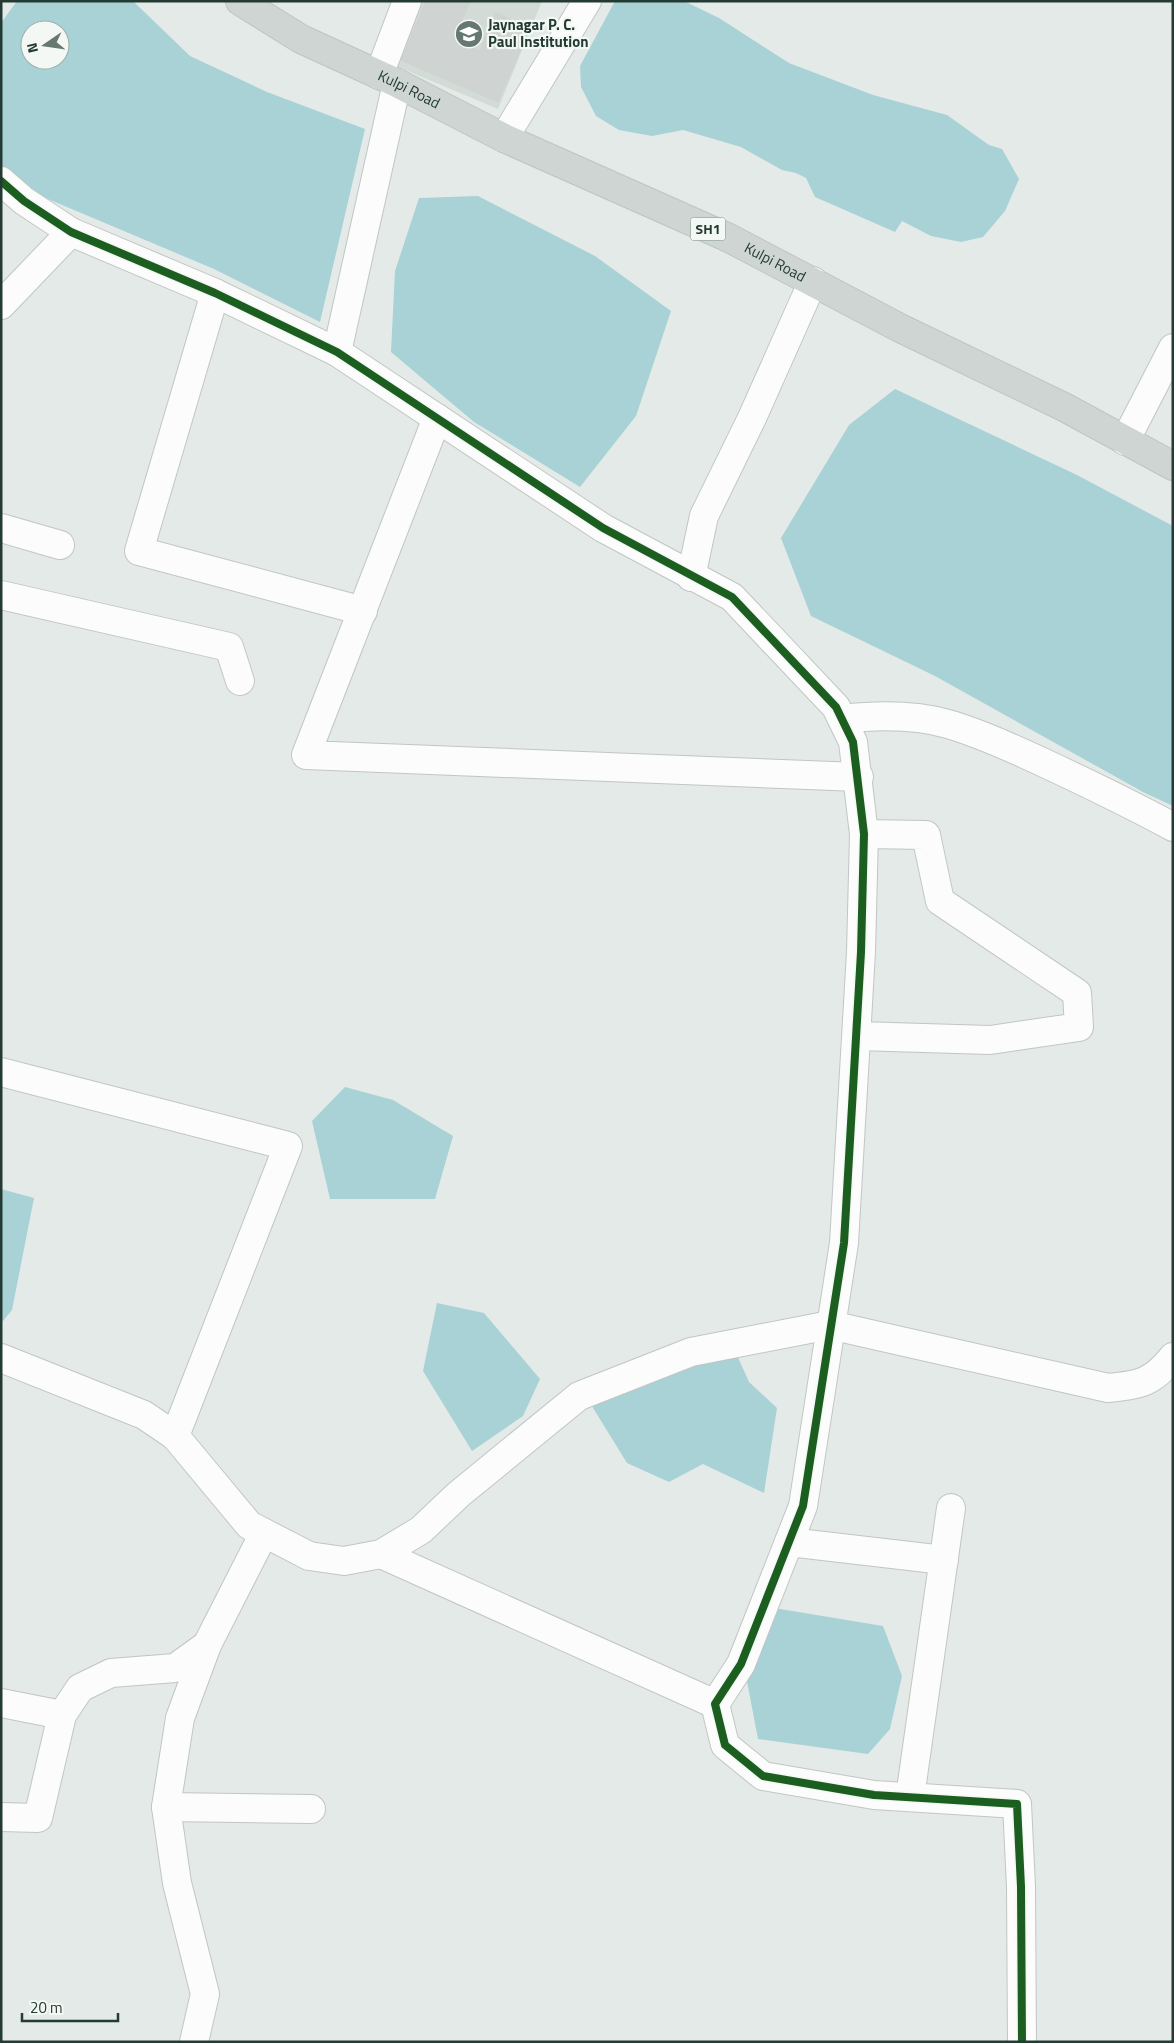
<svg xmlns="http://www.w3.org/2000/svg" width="1174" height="2043" font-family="'Titillium Web',sans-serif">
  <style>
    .built { fill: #d3dbd7 }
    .water { fill: #a8d2d5; fill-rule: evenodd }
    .building { fill: #cfd3d1; stroke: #cdd3d0 }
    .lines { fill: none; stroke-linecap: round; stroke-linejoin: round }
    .minor-casing { stroke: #c1c6c4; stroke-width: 30 }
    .major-casing { stroke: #bdc5c2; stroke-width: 30 }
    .minor { stroke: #fbfcfb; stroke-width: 28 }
    .major { stroke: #ced5d3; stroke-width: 28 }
    .cycleway-casing { stroke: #f3f8f5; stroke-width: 11 }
    .cycleway { stroke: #1b5e20; stroke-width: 8 }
    .labels { text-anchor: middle; stroke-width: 4.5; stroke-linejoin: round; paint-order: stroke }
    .shield { fill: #f3f8f5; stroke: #61746d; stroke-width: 1 }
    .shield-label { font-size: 14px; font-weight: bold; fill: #233b33 }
    .poi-label { font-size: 15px; font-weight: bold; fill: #233b33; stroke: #f3f8f5; text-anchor: start }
    .street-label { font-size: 15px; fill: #233b33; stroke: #f3f8f5 }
  </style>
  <rect width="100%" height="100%" fill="#e4eae7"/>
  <polygon class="built" points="422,1 542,1 498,109 396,66"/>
  <g class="water">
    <path d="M 17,1 L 133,1 L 190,56 L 267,92 L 365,129 L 320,322 L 214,269 L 29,191 L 1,168 L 1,23 ZM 30,30 L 60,30 L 60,60 L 30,60 Z"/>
    <polygon points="615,1 684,1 719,18 789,63 873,95 947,115 989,145 1002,149 1019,179 1005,211 983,237 961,242 931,236 902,221 895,232 815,197 806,178 796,173 782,170 741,147 683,130 652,136 619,130 596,116 581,87 580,66"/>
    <polygon points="478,196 595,256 671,311 636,416 580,487 474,422 391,352 395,271 419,198"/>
    <polygon points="895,389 1077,475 1173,526 1173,806 1143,792 935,676 811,616 781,538 849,425"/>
    <polygon points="345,1087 393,1100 453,1136 435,1199 330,1199 312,1121"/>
    <polygon points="1,1189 34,1198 12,1310 3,1321 1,1320"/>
    <polygon points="437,1303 484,1313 540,1379 523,1416 472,1451 423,1371"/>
    <polygon points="736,1353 749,1382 777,1408 764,1493 703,1464 669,1482 627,1463 590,1403 643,1380"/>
    <polygon points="774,1608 883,1626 902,1676 890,1729 868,1754 758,1739 746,1676"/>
  </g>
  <polygon class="building" points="426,1 470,1 454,39 480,51 496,13 530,28 498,102 401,60"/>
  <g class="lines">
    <defs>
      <g id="minor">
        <polyline points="379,75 407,1"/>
        <polyline points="504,138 587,1"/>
        <polyline points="1,181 24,201 71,232 215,293 337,352 603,528 732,597 836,707 853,742 864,834 861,952 844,1243 803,1506 741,1664 715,1704 725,1745 763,1776 874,1795 1017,1804 1021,1887 1022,2042"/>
        <polyline points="215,293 139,551 363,611"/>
        <polyline points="1,305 71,232"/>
        <polyline points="337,352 397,83"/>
        <polyline points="437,418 306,755 859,777"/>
        <polyline points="1125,441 1173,348"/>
        <polyline points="1,528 60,545"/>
        <polyline points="691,577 704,516 752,418 813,281"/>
        <polyline points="1,595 229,647 240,681"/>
        <path d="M 842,719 C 877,715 913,714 948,724 C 979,733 1010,747 1040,761 C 1085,782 1129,803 1173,827"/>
        <polyline points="857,1036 990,1040 1079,1027 1077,993 940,901 926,835 864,834"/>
        <polyline points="1,1072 288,1146 175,1436"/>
        <path d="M 1,1358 L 144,1415 L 175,1436 L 249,1525 L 309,1556 L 344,1561 L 381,1554 L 421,1530 L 459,1494 L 579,1396 L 691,1352 L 830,1325 L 1108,1388 C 1140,1385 1152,1383 1173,1357"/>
        <polyline points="789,1542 944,1560"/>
        <polyline points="381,1554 715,1704"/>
        <polyline points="1,1703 62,1715"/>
        <polyline points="910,1797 951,1508"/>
        <polyline points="166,1807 311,1809"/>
        <polyline points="1,1817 38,1818 62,1715 80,1688 111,1673 175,1668 207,1645 264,1533"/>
        <polyline points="194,2042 205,1994 177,1883 166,1807 180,1718 207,1645"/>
      </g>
      <g id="major">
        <path id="s1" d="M 240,1 L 301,39 L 397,83 L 504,138 L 729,238 L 900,328 L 1064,407 L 1173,466"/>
      </g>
    </defs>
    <use href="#minor" class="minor-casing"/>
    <use href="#major" class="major-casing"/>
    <use href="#minor" class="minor"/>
    <use href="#major" class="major"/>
    <defs>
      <polyline id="cycleway" points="1,181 24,201 71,232 215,293 337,352 603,528 732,597 836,707 853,742 864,834 861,952 844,1243 803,1506 741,1664 715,1704 725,1745 763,1776 874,1795 1017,1804 1021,1887 1022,2042"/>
    </defs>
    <use href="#cycleway" class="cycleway-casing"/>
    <use href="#cycleway" class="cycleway"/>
  </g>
  <defs>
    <symbol id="school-disc" viewBox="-11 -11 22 22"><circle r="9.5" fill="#677872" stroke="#f3f8f5"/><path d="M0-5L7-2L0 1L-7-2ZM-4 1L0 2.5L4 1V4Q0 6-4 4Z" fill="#fff"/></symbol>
  </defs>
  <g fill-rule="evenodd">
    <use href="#school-disc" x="453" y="18" width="32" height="32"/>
  </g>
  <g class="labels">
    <rect class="shield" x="690.5" y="217.5" width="35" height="23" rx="4"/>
    <g class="shield-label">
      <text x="708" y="234">SH1</text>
    </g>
    <g class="poi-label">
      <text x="488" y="30">Jaynagar P. C.<tspan x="488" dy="17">Paul Institution</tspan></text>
    </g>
    <g class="street-label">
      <text dy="5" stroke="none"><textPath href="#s1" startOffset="191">Kulpi Road</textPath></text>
      <text dy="5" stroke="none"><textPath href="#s1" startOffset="596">Kulpi Road</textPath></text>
    </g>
  </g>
  <rect width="1174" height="2043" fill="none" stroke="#233b33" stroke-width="5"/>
  <g transform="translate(45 45) rotate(257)"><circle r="24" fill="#f3f8f5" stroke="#a0aca7"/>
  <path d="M0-4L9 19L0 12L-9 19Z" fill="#677872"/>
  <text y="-8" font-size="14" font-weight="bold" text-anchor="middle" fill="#233b33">N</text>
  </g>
  <path d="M22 2013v8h96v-8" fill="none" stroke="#233b33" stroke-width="2.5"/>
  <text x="30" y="2013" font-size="15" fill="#233b33" stroke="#f3f8f5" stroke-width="4" paint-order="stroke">20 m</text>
</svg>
